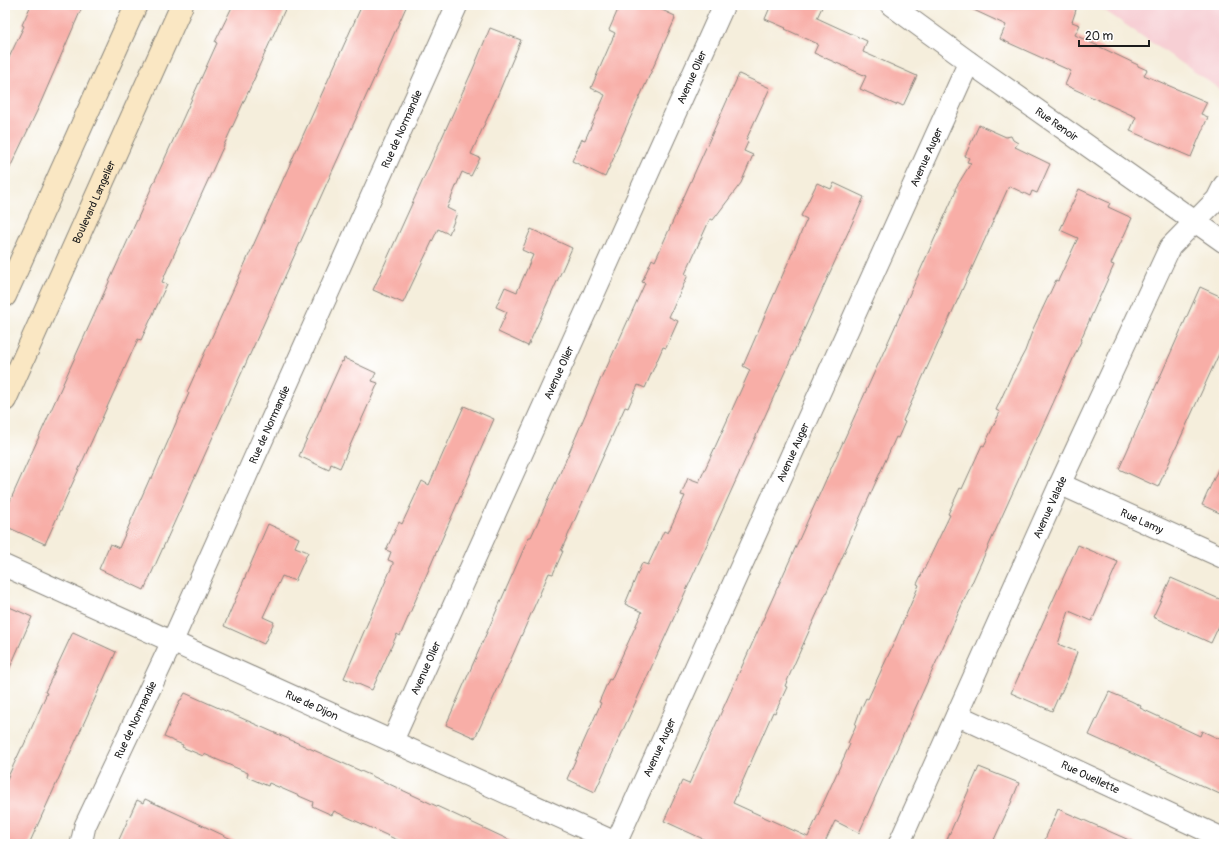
<svg xmlns="http://www.w3.org/2000/svg" width="1229" height="849" font-family="Pangolin,sans-serif">
  <style>
    .built { fill: #f7cfd4 }
    .building { fill: #f8aea7 }
    .lines { fill: none; stroke-linecap: round; stroke-linejoin: round }
    .street-casing { stroke: #88857c; stroke-width: 23 }
    .secondary-casing { stroke: #88857c; stroke-width: 24 }
    .street { stroke: #fff; stroke-width: 21 }
    .secondary { stroke: #fae7c3; stroke-width: 22 }
    .labels { text-anchor: middle; stroke-width: 3; stroke-linejoin: round; paint-order: stroke }
    .street-label { font-size: 11px; fill: #1c1c1c; stroke: #fff }
  </style>
  <rect width="100%" height="100%" fill="#fff"/>
  <filter id="ink" filterUnits="userSpaceOnUse"><feTurbulence type="fractalNoise" baseFrequency=".025" numOctaves="2"/><feDisplacementMap in="SourceGraphic" scale="8" xChannelSelector="R" yChannelSelector="G"/><feConvolveMatrix kernelMatrix="1 2 1 2 8 2 1 2 1" color-interpolation-filters="sRGB"/></filter>
  <filter id="wash" filterUnits="userSpaceOnUse"><feTurbulence type="fractalNoise" baseFrequency=".012" numOctaves="4" result="noise"/><feDisplacementMap in="SourceGraphic" scale="16" xChannelSelector="R" yChannelSelector="G"/><feGaussianBlur stdDeviation="0.9" result="paint"/><feColorMatrix in="noise" values="0 0 0 0 0 0 0 0 0 0 0 0 0 0 0 0 0 1.4 0 .05"/><feComposite in="paint" operator="in"/></filter>
  <g filter="url(#wash)">
    <rect width="100%" height="100%" fill="#f5eedc"/>
    <polygon class="built" points="1098,5 1224,5 1224,92 1098,6"/>
    <g id="blocks">
      <g class="building">
        <polygon points="31,5 83,5 37,111 5,178 5,66 24,26 22,25"/>
        <polygon points="233,5 287,5 255,75 256,75 167,270 162,282 167,284 141,340 138,339 45,544 5,526 5,512 217,43 215,42"/>
        <polygon points="362,5 407,5 144,590 99,569 110,544 119,548 150,478 152,478 189,393 187,392 200,363"/>
        <polygon points="620,5 651,5 675,16 674,19 675,19 614,154 615,155 605,177 572,161 582,139 585,140 605,95 591,88 615,33 609,30"/>
        <polygon points="771,5 823,5 817,18 867,41 863,52 917,76 903,106 897,103 896,105 860,89 866,76 814,53 818,44 785,29 786,28 765,19"/>
        <polygon points="963,5 1066,5 1076,10 1072,22 1080,25 1075,35 1138,65 1138,66 1147,70 1144,75 1207,102 1201,114 1208,117 1191,157 1130,131 1136,117 1065,85 1071,71 1000,39 1006,25"/>
        <polygon points="490,28 521,40 496,99 471,154 480,158 471,176 462,172 447,208 457,213 449,234 438,229 403,303 373,290 473,69"/>
        <polygon points="739,74 770,88 746,140 748,142 744,151 753,155 741,183 713,220 710,219 685,274 688,275 669,317 678,321 666,348 663,347 645,388 638,385 628,408 625,407 561,551 563,551 553,574 549,573 500,684 475,738 446,725 529,537 531,537 565,462 604,371 605,371 645,283 642,282 652,259 655,261"/>
        <polygon points="979,125 1006,137 1011,136 1013,140 1018,143 1015,147 1050,164 1037,193 1032,191 1030,196 1009,186 903,421 905,422 898,438 896,437 793,667 785,686 787,687 775,713 773,712 733,803 808,837 850,744 848,743 856,725 855,725 860,711 866,698 868,699 893,645 919,585 917,584 950,515 948,514 960,488 962,489 982,445 984,446 1000,412 996,410 1011,377 1025,351 1033,329 1056,280 1058,281 1078,238 1060,230 1079,189 1110,203 1108,207 1132,218 1111,264 1114,265 1081,339 1082,339 859,833 835,821 824,844 714,844 664,821 682,781 689,784 956,191 955,189 971,163 967,162 969,158 965,156"/>
        <polygon points="817,183 831,189 834,183 864,197 595,792 567,779 601,703 599,702 609,679 611,680 642,612 625,604 642,563 648,565 664,531 668,533 685,496 681,495 688,478 699,482 716,445 750,370 743,366 807,219 801,216"/>
        <polygon points="531,229 572,248 528,346 498,332 507,312 496,307 505,287 517,292 533,255 522,250"/>
        <polygon points="1200,287 1224,298 1224,343 1158,487 1119,469"/>
        <polygon points="344,358 376,373 372,381 378,383 340,468 331,464 329,470 299,456 342,361 343,362"/>
        <polygon points="464,406 494,419 400,636 397,634 372,690 344,678 393,564 393,562 388,560 391,552 386,550 399,522 402,524 422,481 429,485"/>
        <polygon points="1224,456 1224,515 1202,505"/>
        <polygon points="268,524 299,538 295,547 308,552 295,581 282,576 263,617 274,622 264,644 224,626"/>
        <polygon points="1078,545 1118,562 1092,621 1069,611 1058,644 1077,652 1068,678 1061,693 1060,693 1052,711 1011,693"/>
        <polygon points="1171,578 1224,601 1224,615 1211,643 1153,617"/>
        <polygon points="5,605 32,617 5,679"/>
        <polygon points="73,632 116,652 29,844 5,844 5,783 22,747 23,747 47,693 45,692"/>
        <polygon points="1109,692 1131,701 1141,706 1140,708 1200,736 1202,731 1224,741 1224,796 1120,748 1120,749 1089,735"/>
        <polygon points="185,693 372,776 518,844 406,844 334,811 332,815 312,806 313,802 269,783 268,786 247,777 248,773 204,754 203,756 182,747 183,745 164,737 180,700 181,700"/>
        <polygon points="979,767 1019,783 1011,803 992,844 945,844"/>
        <polygon points="145,799 176,813 242,844 117,844 137,800 143,803"/>
        <polygon points="1058,809 1086,821 1138,844 1043,844"/>
      </g>
    </g>
  </g>
  <g filter="url(#ink)">
    <use href="#blocks" fill-opacity="0" stroke="#88857c" stroke-width="1"/>
    <g class="lines">
      <defs>
        <g id="street">
          <path id="s1" d="M 891,5 L 969,62 L 1224,242"/>
          <path id="s2" d="M 1060,484 L 1224,558"/>
          <path id="s3" d="M 5,566 L 619,844"/>
          <path id="s4" d="M 957,715 L 1224,839"/>
          <path id="s5" d="M 393,740 L 724,5"/>
          <path id="s6" d="M 616,843 L 969,62"/>
          <path id="s7" d="M 81,844 L 85,826 L 172,642 L 457,5"/>
          <path id="s8" d="M 899,844 L 1060,484 L 1170,247 L 1217,199 L 1224,185"/>
        </g>
        <g id="secondary">
          <polyline points="5,296 136,5"/>
          <path id="s9" d="M 5,400 L 182,5"/>
        </g>
      </defs>
      <use href="#street" class="street-casing"/>
      <use href="#secondary" class="secondary-casing"/>
      <use href="#street" class="street"/>
      <use href="#secondary" class="secondary"/>
    </g>
  </g>
  <g class="labels">
    <g class="street-label">
      <text dy="4" stroke="none"><textPath href="#s5" startOffset="727">Avenue Olier</textPath></text>
      <text dy="4" stroke="none"><textPath href="#s1" startOffset="204">Rue Renoir</textPath></text>
      <text dy="4" stroke="none"><textPath href="#s7" startOffset="784">Rue de Normandie</textPath></text>
      <text dy="4" stroke="none"><textPath href="#s6" startOffset="753">Avenue Auger</textPath></text>
      <text dy="4" stroke="none"><textPath href="#s9" startOffset="217">Boulevard Langelier</textPath></text>
      <text dy="4" stroke="none"><textPath href="#s5" startOffset="403">Avenue Olier</textPath></text>
      <text dy="4" stroke="none"><textPath href="#s7" startOffset="460">Rue de Normandie</textPath></text>
      <text dy="4" stroke="none"><textPath href="#s6" startOffset="429">Avenue Auger</textPath></text>
      <text dy="4" stroke="none"><textPath href="#s8" startOffset="369">Avenue Valade</textPath></text>
      <text dy="4" stroke="none"><textPath href="#s2" startOffset="90">Rue Lamy</textPath></text>
      <text dy="4" stroke="none"><textPath href="#s5" startOffset="79">Avenue Olier</textPath></text>
      <text dy="4" stroke="none"><textPath href="#s3" startOffset="337">Rue de Dijon</textPath></text>
      <text dy="4" stroke="none"><textPath href="#s7" startOffset="136">Rue de Normandie</textPath></text>
      <text dy="4" stroke="none"><textPath href="#s6" startOffset="105">Avenue Auger</textPath></text>
      <text dy="4" stroke="none"><textPath href="#s4" startOffset="147">Rue Ouellette</textPath></text>
    </g>
  </g>
  <rect width="1229" height="849" fill="none" stroke="#fff" stroke-width="20"/>
  <path d="M1079 40v6h70v-6" fill="none" stroke="#1c1c1c" stroke-width="2"/>
  <text x="1085" y="40" font-size="12" fill="#1c1c1c" stroke="#ffffff" stroke-width="3" paint-order="stroke">20 m</text>
</svg>
